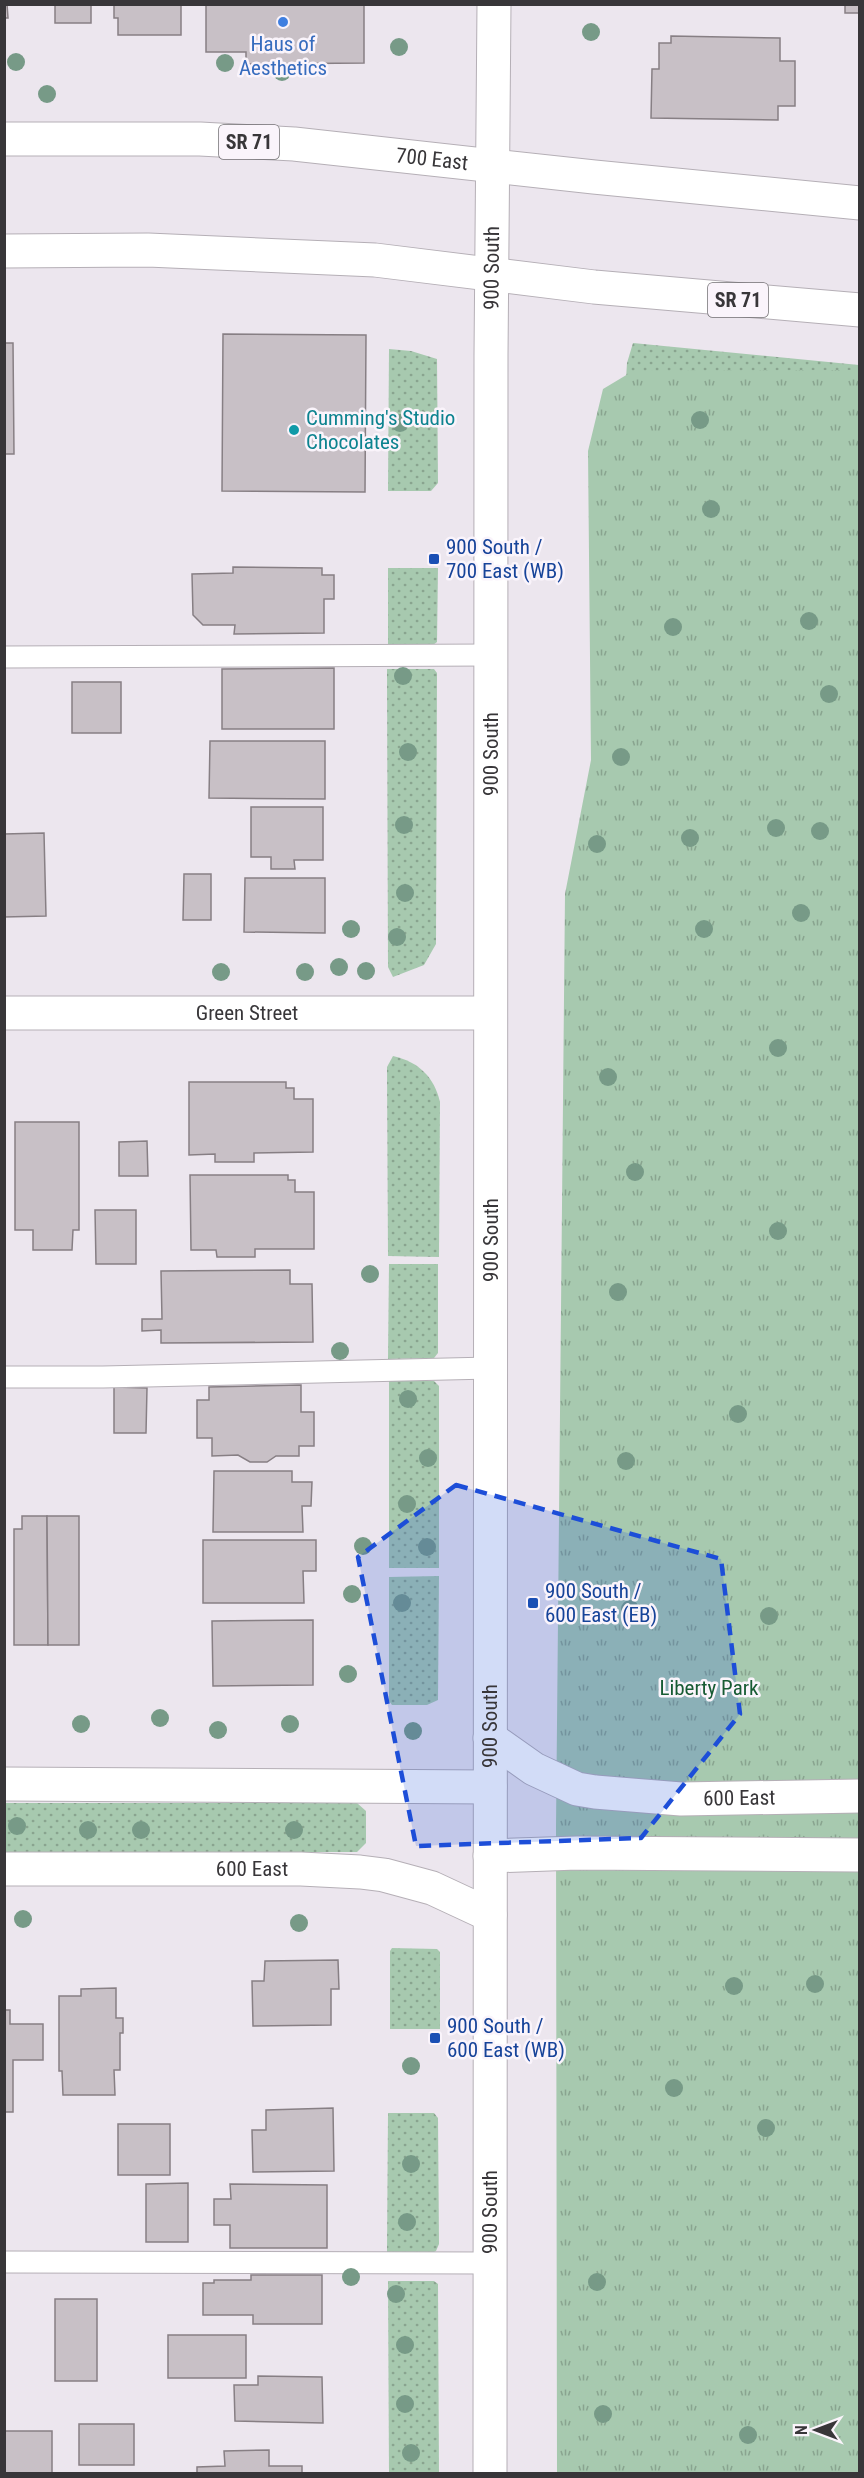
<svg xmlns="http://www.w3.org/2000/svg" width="864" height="2478" font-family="'Roboto Condensed',sans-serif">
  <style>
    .grass { fill: url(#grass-dots) }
    .park { fill: url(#park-tufts) }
    .building { fill: #c8c0c6; stroke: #877f84; stroke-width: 1.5 }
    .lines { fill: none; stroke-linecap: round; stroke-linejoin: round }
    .lane-casing { stroke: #b5afb6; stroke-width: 23 }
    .street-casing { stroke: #b5afb6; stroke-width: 35 }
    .secondary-casing { stroke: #b5afb6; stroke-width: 35 }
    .primary-casing { stroke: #b5afb6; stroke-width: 35 }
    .lane { stroke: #fff; stroke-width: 21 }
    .street { stroke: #fff; stroke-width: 33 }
    .secondary { stroke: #fff; stroke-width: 33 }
    .primary { stroke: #fff; stroke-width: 33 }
    .tree { fill: #779a87 }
    .marked { fill: #1d4ed8; fill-opacity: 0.2; stroke: #1d4ed8; stroke-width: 4.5; stroke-dasharray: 12 8; stroke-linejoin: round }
    .shop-dot { fill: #3f7fe0; stroke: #faf4fb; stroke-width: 2 }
    .culture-dot { fill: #0f9aa8; stroke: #faf4fb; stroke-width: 2 }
    .transit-dot { fill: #1a4fb4; stroke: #faf4fb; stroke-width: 2 }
    .labels { text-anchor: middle; stroke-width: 5; stroke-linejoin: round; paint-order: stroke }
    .shield { fill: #faf4fb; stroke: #726f73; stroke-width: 1.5 }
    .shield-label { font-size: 20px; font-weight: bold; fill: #383639 }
    .shop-label { font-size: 21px; fill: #366cbe; stroke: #faf4fb }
    .street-label { font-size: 21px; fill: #383639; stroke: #faf4fb }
    .culture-label { font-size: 21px; fill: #0d838f; stroke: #faf4fb; text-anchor: start }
    .transit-label { font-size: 21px; fill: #164399; stroke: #faf4fb; text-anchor: start }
    .park-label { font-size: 21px; fill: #175b33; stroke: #faf4fb }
  </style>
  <defs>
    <pattern id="grass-dots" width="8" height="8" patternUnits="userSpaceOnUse" patternTransform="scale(1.5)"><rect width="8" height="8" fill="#a7c9af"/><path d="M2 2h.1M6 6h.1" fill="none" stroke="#89a48f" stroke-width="1.8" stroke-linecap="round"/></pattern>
    <pattern id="park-tufts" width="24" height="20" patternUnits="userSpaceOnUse" patternTransform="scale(1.5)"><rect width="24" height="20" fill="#a7c9af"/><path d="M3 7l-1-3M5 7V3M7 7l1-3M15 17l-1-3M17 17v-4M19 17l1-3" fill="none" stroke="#89a48f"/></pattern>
  </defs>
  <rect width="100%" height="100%" fill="#ece6ee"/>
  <g class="grass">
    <polygon points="633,343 859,365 859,509 626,379 627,363"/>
    <polygon points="389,349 411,351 437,359 438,483 431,491 388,491"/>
    <polygon points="388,568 438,568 437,642 433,645 388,645"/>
    <polygon points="387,669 434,669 437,673 436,944 424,965 393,977 388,967"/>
    <path d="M 393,1056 C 419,1062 434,1077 440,1102 L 439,1257 L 388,1256 L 387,1067 Z"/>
    <polygon points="389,1264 438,1264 438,1353 434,1358 388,1359"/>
    <polygon points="389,1380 434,1381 439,1386 439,1568 389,1568"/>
    <polygon points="439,1576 438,1700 427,1705 392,1705 389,1701 389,1577"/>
    <polygon points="5,1803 357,1803 366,1811 366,1843 357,1852 5,1852"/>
    <polygon points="392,1948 437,1949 440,1952 440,2029 390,2029 390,1951"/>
    <polygon points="388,2113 434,2113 438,2118 439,2244 436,2251 432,2253 387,2253"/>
    <polygon points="388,2281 434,2281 438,2284 439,2473 389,2473"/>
  </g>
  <polygon class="park" points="859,370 859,2473 557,2474 556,1827 565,894 591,760 588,451 603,389 633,371"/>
  <g class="building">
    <polygon points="4,4 7,4 8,18 4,18"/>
    <rect x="55" y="4" width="36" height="19"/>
    <polygon points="114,4 181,4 181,35 118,35 118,18 114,18"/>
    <polygon points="206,4 364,4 364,63 246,64 246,52 206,52"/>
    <rect x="845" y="4" width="15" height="9"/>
    <polygon points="671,36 780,38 780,61 795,61 795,106 778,106 778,120 651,118 652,69 659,69 659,43 671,43"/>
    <polygon points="223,334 366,335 365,492 222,491"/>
    <polygon points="4,343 13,343 14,454 4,454"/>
    <polygon points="233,567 322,568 322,575 334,575 334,599 324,599 324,633 234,634 235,625 203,625 193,615 192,574 233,573"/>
    <polygon points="334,668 334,729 222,729 222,669"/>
    <rect x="72" y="682" width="49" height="51"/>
    <polygon points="210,741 325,741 325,799 209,798"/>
    <polygon points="251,807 323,807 323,860 294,860 295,869 271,869 271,857 251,857"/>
    <polygon points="44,833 46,916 4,917 4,834"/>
    <polygon points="184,874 211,874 211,920 183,920"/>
    <polygon points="245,878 325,878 325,933 244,932"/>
    <polygon points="189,1082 286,1082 286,1088 294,1088 294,1099 313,1099 313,1152 254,1153 254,1162 215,1162 215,1154 189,1155"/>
    <polygon points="15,1122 79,1122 79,1230 73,1230 72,1250 33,1250 33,1230 15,1230"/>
    <polygon points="147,1141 148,1176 119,1176 119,1142"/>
    <polygon points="190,1175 288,1175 288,1180 295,1180 295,1192 314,1192 314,1249 255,1249 255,1257 217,1257 216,1250 191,1250"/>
    <polygon points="95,1210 136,1210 136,1264 96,1264"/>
    <polygon points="290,1270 290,1284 312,1284 313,1342 161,1343 161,1330 142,1331 142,1319 162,1319 161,1271"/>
    <polygon points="301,1385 301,1412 314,1412 314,1446 299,1446 299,1456 276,1456 267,1462 250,1462 238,1455 212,1456 212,1438 197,1438 197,1400 209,1400 209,1387"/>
    <polygon points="114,1387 147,1388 146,1433 114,1433"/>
    <polygon points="214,1471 292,1471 292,1482 312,1482 311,1506 302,1506 303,1532 213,1532"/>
    <polygon points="22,1516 47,1516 48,1645 14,1645 14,1529 22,1529"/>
    <polygon points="47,1516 79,1516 79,1645 48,1645"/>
    <polygon points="203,1540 316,1540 316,1571 303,1571 304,1603 203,1603"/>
    <polygon points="313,1620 313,1685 213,1686 212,1621"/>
    <polygon points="338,1960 339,1989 331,1989 331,2025 253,2026 252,1981 264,1981 265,1961"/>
    <polygon points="116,1988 116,2018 123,2018 123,2033 120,2033 120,2070 114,2070 115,2095 63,2095 62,2071 59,2071 59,1996 81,1996 81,1989"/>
    <polygon points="4,2010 10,2010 10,2024 43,2024 43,2060 13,2060 13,2112 4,2112"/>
    <polygon points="333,2108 334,2171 253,2172 252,2130 266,2130 266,2110"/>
    <rect x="118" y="2124" width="52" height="51"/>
    <polygon points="188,2183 188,2242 146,2242 146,2184"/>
    <polygon points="230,2184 327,2185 327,2248 230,2248 230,2225 214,2225 214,2199 231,2199"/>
    <polygon points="251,2275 322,2275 322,2324 253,2324 253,2315 203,2315 203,2283 214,2283 214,2280 251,2280"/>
    <rect x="55" y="2299" width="42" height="82"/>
    <rect x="168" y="2335" width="78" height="43"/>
    <polygon points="258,2376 322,2377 323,2423 235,2421 234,2385 258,2385"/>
    <rect x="79" y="2424" width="55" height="41"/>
    <rect x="4" y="2431" width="48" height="43"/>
    <polygon points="269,2450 269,2466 302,2466 302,2474 197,2474 197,2467 225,2466 224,2451"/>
  </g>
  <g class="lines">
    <defs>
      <g id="lane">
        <polyline points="4,657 491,655"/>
        <polyline points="4,1377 103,1377 490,1368"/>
        <polyline points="4,2262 490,2263"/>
      </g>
      <g id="street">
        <path id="s1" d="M 4,1013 L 490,1013"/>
        <path id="s2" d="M 490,1738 L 534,1769 L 577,1789 L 595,1792 L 681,1799 L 860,1796"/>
        <polyline points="4,1784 490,1787"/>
        <polyline points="490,1856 577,1853 860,1855"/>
        <path id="s3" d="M 4,1869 L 301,1869 L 360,1872 L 384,1875 L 432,1888 L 490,1915"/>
      </g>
      <g id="secondary">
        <path id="s4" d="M 490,2474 L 491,356 L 494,4"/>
      </g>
      <g id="primary">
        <path id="s5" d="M 4,139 L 200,139 L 294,144 L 594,177 L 860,203"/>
        <polyline points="4,251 148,250 375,260 594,287 860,310"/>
      </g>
    </defs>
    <use href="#lane" class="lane-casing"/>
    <use href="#street" class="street-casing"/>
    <use href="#secondary" class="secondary-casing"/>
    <use href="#primary" class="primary-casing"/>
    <use href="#lane" class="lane"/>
    <use href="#street" class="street"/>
    <use href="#secondary" class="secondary"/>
    <use href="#primary" class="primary"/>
  </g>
  <g class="tree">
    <circle cx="591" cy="32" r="9"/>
    <circle cx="399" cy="47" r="9"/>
    <circle cx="16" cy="62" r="9"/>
    <circle cx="225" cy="63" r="9"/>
    <circle cx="282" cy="72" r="9"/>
    <circle cx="47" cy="94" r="9"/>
    <circle cx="700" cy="420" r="9"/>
    <circle cx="400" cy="423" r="9"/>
    <circle cx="711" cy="509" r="9"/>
    <circle cx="809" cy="621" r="9"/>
    <circle cx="673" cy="627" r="9"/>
    <circle cx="403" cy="676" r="9"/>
    <circle cx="829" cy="694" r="9"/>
    <circle cx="408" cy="752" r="9"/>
    <circle cx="621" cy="757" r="9"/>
    <circle cx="404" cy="825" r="9"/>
    <circle cx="776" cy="828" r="9"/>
    <circle cx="820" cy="831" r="9"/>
    <circle cx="690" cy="838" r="9"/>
    <circle cx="597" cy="844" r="9"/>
    <circle cx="405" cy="893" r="9"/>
    <circle cx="801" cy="913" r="9"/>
    <circle cx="351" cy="929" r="9"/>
    <circle cx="704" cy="929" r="9"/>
    <circle cx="397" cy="937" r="9"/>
    <circle cx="339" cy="967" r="9"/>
    <circle cx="366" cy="971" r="9"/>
    <circle cx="221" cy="972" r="9"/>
    <circle cx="305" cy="972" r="9"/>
    <circle cx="778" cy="1048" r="9"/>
    <circle cx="608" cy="1077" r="9"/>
    <circle cx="635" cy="1172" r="9"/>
    <circle cx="778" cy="1231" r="9"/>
    <circle cx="370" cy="1274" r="9"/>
    <circle cx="618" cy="1292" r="9"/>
    <circle cx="340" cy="1351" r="9"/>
    <circle cx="408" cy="1399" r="9"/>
    <circle cx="738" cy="1414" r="9"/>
    <circle cx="428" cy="1458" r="9"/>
    <circle cx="626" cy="1461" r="9"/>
    <circle cx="407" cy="1504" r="9"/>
    <circle cx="363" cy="1546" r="9"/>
    <circle cx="427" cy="1547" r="9"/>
    <circle cx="352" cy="1594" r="9"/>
    <circle cx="402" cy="1603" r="9"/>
    <circle cx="630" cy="1609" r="9"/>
    <circle cx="769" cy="1616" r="9"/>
    <circle cx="348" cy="1674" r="9"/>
    <circle cx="160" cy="1718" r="9"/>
    <circle cx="81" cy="1724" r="9"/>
    <circle cx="290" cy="1724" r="9"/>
    <circle cx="218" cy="1730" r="9"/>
    <circle cx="413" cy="1731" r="9"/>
    <circle cx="17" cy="1826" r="9"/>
    <circle cx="88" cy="1830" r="9"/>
    <circle cx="141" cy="1830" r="9"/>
    <circle cx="294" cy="1830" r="9"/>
    <circle cx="23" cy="1919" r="9"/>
    <circle cx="299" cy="1923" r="9"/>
    <circle cx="815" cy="1984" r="9"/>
    <circle cx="734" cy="1986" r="9"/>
    <circle cx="411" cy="2066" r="9"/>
    <circle cx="674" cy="2088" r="9"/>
    <circle cx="766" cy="2128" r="9"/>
    <circle cx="411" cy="2164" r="9"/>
    <circle cx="407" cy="2222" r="9"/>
    <circle cx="351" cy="2277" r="9"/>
    <circle cx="597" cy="2282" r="9"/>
    <circle cx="396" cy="2294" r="9"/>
    <circle cx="405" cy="2345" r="9"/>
    <circle cx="405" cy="2404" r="9"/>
    <circle cx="603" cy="2414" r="9"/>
    <circle cx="748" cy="2435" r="9"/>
    <circle cx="411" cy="2453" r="9"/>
  </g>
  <path class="marked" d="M 456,1485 L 721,1559 L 740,1714 L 641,1838 L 416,1846 L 358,1557 Z"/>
  <circle class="shop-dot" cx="283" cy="22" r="6"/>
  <circle class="culture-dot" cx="294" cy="430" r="6"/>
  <g class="transit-dot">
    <rect x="428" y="553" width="12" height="12" rx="3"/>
    <rect x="527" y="1597" width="12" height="12" rx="3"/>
    <rect x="429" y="2032" width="12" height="12" rx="3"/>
  </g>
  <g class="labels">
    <g class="shield">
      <rect x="219" y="125" width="60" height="34" rx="4.5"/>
      <rect x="708" y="283" width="60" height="34" rx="4.5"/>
    </g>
    <g class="shield-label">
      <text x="249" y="149">SR 71</text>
      <text x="738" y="307">SR 71</text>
    </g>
    <g class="shop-label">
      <text x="283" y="51">Haus of<tspan x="283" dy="24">Aesthetics</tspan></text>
    </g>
    <g class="street-label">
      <text dy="7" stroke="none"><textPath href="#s5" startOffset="429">700 East</textPath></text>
      <text dy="7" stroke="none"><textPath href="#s4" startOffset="2206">900 South</textPath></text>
      <text dy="7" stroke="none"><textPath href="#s4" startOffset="1720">900 South</textPath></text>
      <text dy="7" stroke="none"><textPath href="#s1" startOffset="243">Green Street</textPath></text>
      <text dy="7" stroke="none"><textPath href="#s4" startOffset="1234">900 South</textPath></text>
      <text dy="7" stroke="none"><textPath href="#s4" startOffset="748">900 South</textPath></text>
      <text dy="7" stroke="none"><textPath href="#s2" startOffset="264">600 East</textPath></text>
      <text dy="7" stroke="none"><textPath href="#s3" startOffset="248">600 East</textPath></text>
      <text dy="7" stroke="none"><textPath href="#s4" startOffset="262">900 South</textPath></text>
    </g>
    <g class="culture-label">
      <text x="306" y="425">Cumming's Studio<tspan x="306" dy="24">Chocolates</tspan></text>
    </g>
    <g class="transit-label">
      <text x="446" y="554">900 South /<tspan x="446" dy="24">700 East (WB)</tspan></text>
      <text x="545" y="1598">900 South /<tspan x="545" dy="24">600 East (EB)</tspan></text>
      <text x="447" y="2033">900 South /<tspan x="447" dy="24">600 East (WB)</tspan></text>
    </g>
    <g class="park-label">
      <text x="709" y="1695">Liberty Park</text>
    </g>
  </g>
  <rect width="864" height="2478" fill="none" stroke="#383639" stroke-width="12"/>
  <g transform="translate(816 2430) rotate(270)" stroke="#faf4fb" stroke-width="4.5" paint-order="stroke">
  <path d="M0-4.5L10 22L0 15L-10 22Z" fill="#383639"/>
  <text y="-9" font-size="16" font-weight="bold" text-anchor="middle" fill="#383639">N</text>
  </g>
</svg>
